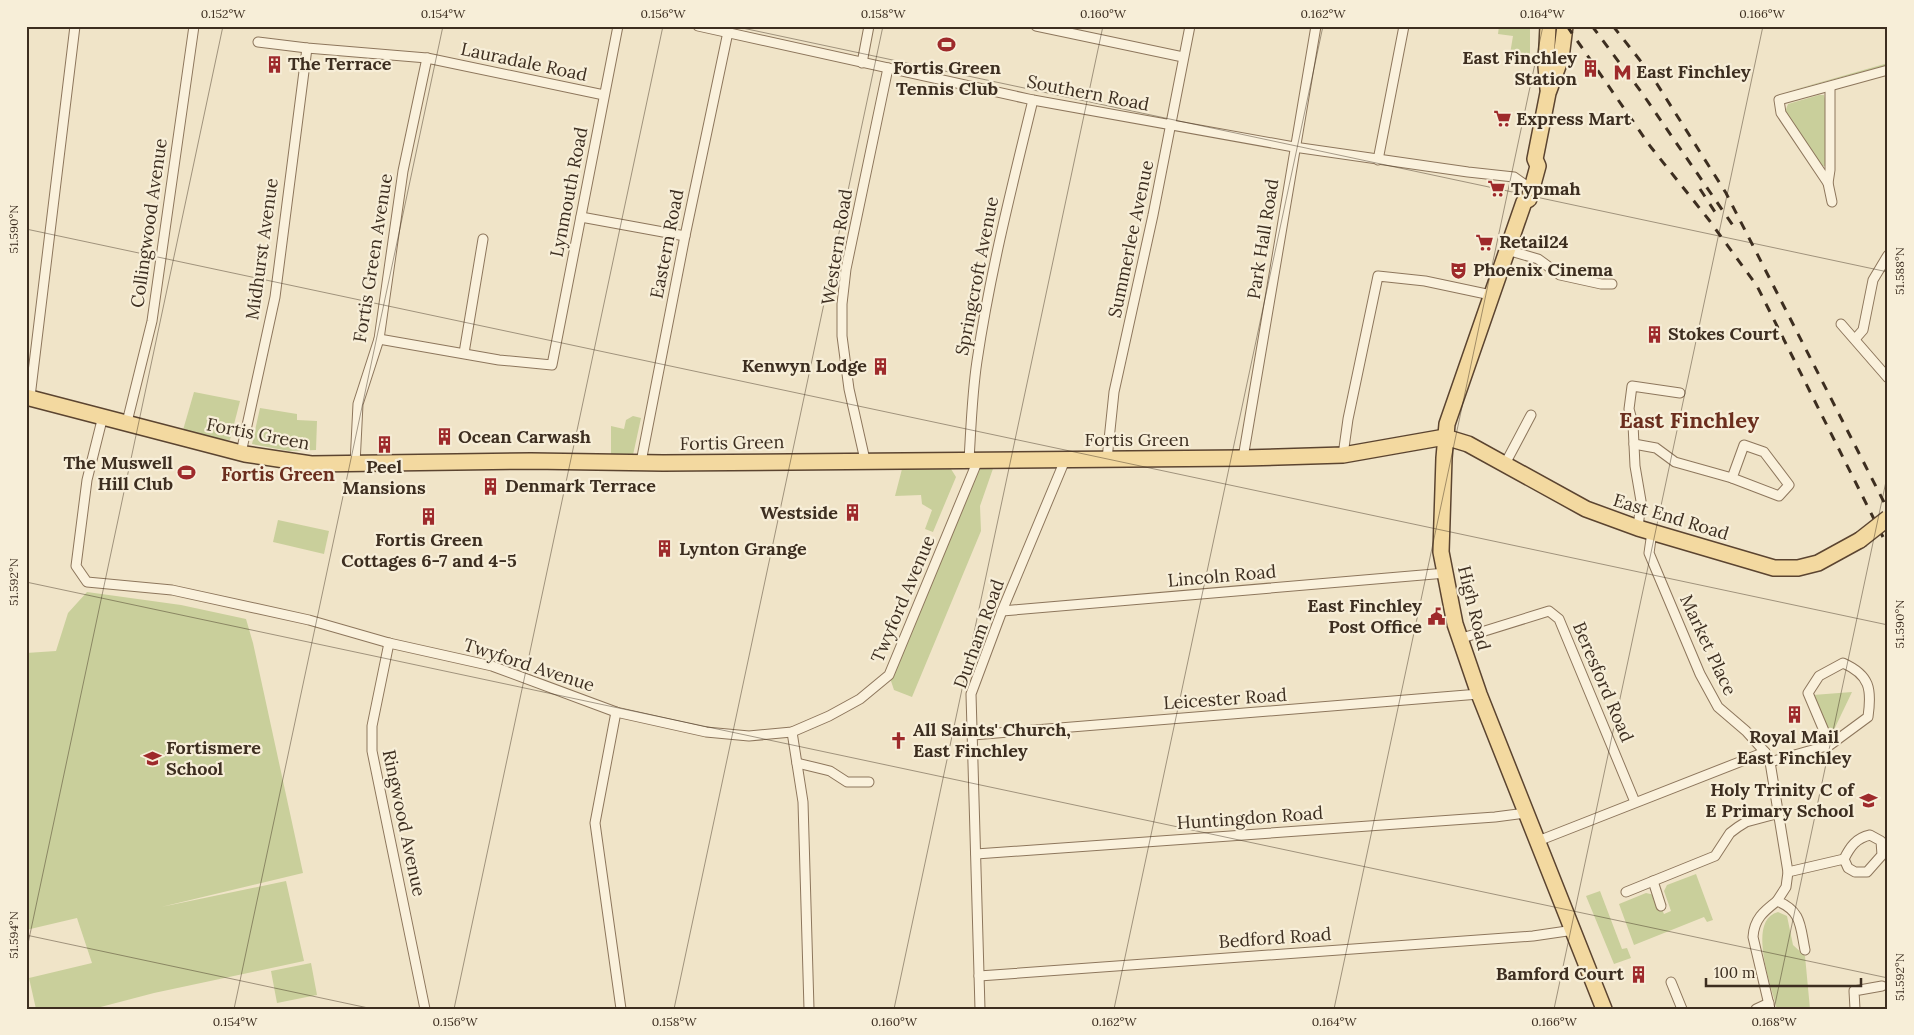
<svg xmlns="http://www.w3.org/2000/svg" width="1914" height="1035" font-family="Lora,serif">
  <style>
    .green { fill: #c9cf9b }
    .lines { fill: none; stroke-linecap: round; stroke-linejoin: round }
    .street-casing { stroke: #8d765c; stroke-width: 11 }
    .primary-casing { stroke: #5b4430; stroke-width: 18 }
    .street { stroke: #faf1dc; stroke-width: 9 }
    .primary { stroke: #f3d9a0; stroke-width: 15 }
    .rail { stroke: #3d2e20; stroke-width: 3; stroke-dasharray: 9 9; stroke-linecap: butt }
    .primary-bridge-casing { stroke: #5b4430; stroke-width: 18; stroke-linecap: butt }
    .primary-bridge { stroke: #f3d9a0; stroke-width: 15 }
    .ticks { fill: none; stroke: #3d2e20; stroke-width: 1; stroke-opacity: 0.45 }
    .labels { text-anchor: middle; stroke-width: 4.5; stroke-linejoin: round; paint-order: stroke }
    .poi-label { font-size: 18px; font-weight: bold; fill: #3d2e20; stroke: #f7eed8; text-anchor: start }
    .street-label { font-size: 18px; fill: #3d2e20; stroke: #f7eed8 }
    .neighbourhood-label { font-size: 19px; font-weight: bold; fill: #6b2e1e; stroke: #f7eed8 }
    .district-label { font-size: 22px; font-weight: bold; fill: #6b2e1e; stroke: #f7eed8 }
    .neatline { fill: none; stroke: #3d2e20; stroke-width: 2 }
    .ticks-label { font-size: 12px; text-anchor: middle; fill: #3d2e20 }
  </style>
  <rect width="100%" height="100%" fill="#f0e4c8"/>
  <g class="green">
    <polygon points="1499,26 1530,26 1530,63 1509,60 1513,36 1498,34"/>
    <polygon points="1888,63 1888,65 1786,92"/>
    <polygon points="1819,95 1824,95 1826,103 1825,166 1821,166 1785,112 1788,104"/>
    <polygon points="194,392 240,401 230,440 181,437"/>
    <polygon points="260,408 297,414 297,420 317,421 316,450 289,451 252,444"/>
    <polygon points="633,416 641,418 633,455 611,455 611,426 624,429 626,420"/>
    <polygon points="978,460 996,460 980,506 981,531 912,697 894,690 889,675"/>
    <polygon points="902,469 951,469 956,477 933,532 925,529 932,510 922,504 921,495 895,496"/>
    <polygon points="278,520 329,531 324,554 273,542"/>
    <polygon points="87,592 181,605 246,619 253,643 303,873 161,907 286,881 304,961 154,993 93,1009 36,1009 29,978 92,963 77,918 26,930 26,653 56,651 68,613"/>
    <polygon points="1852,692 1831,736 1813,695"/>
    <polygon points="1696,874 1713,920 1707,922 1704,917 1634,945 1619,904 1646,893 1655,895 1664,914 1671,911 1664,891 1667,885"/>
    <polygon points="1600,891 1622,949 1627,948 1631,958 1614,964 1586,896"/>
    <path d="M 1778,912 L 1787,916 L 1793,945 L 1805,956 L 1810,1009 L 1777,1009 C 1772,988 1746,920 1778,912 Z"/>
    <polygon points="311,963 317,995 277,1003 271,971"/>
  </g>
  <g class="lines">
    <defs>
      <g id="street">
        <polyline points="698,26 1033,100 1294,147 1468,172 1514,177 1524,184"/>
        <polyline points="1036,26 1183,57"/>
        <polyline points="258,42 307,48 427,58 604,95"/>
        <polyline points="862,63 869,26"/>
        <polyline points="1830,87 1830,170 1828,183 1832,202"/>
        <polyline points="1378,160 1404,26"/>
        <polyline points="1828,183 1781,113 1779,100 1888,70"/>
        <polyline points="581,217 685,236"/>
        <polyline points="1507,250 1538,259 1560,275 1601,284 1612,284"/>
        <polyline points="1841,324 1888,378"/>
        <polyline points="1856,338 1863,330 1873,280 1888,255"/>
        <polyline points="379,339 499,360 552,365 618,26"/>
        <polyline points="464,353 483,239"/>
        <polyline points="30,397 75,26"/>
        <polyline points="103,416 87,480 76,566 87,582 172,590 309,620 389,643 492,666 616,712 706,732 749,736 792,732 829,716 860,699 889,675 978,460"/>
        <polyline points="127,422 152,321 194,26"/>
        <polyline points="1634,444 1656,448 1675,462 1732,478"/>
        <polygon points="1744,445 1764,452 1789,485 1779,496 1732,478"/>
        <polyline points="241,453 275,297 307,48"/>
        <polyline points="1343,455 1348,419 1378,276 1425,281 1491,295"/>
        <polyline points="1243,458 1316,26"/>
        <polyline points="1107,459 1114,392 1153,215 1190,26"/>
        <polyline points="865,460 849,389 842,336 842,304 846,269 888,68"/>
        <path d="M 969,460 C 971,428 972,394 977,361 C 990,273 1012,186 1033,100"/>
        <polyline points="641,462 685,236 728,32"/>
        <polyline points="355,464 358,404 379,339 403,171 427,58"/>
        <polyline points="1505,464 1531,415"/>
        <polyline points="1638,528 1641,501 1635,466 1633,424 1629,409 1632,386 1680,393"/>
        <path d="M 1652,532 L 1649,553 L 1700,674 L 1718,707 L 1746,731 L 1765,752 L 1770,762 L 1788,872 L 1786,887 L 1777,901 C 1802,911 1800,926 1805,950"/>
        <polyline points="1002,611 1446,573"/>
        <polyline points="1459,639 1549,611 1559,619 1635,802"/>
        <polyline points="389,643 372,726 372,751 425,1009"/>
        <polyline points="616,712 595,823 621,1009"/>
        <polyline points="792,732 803,802 809,1009"/>
        <polyline points="973,735 1479,694"/>
        <path d="M 1770,762 L 1830,745 L 1808,693 L 1819,676 L 1843,663 C 1870,675 1872,689 1868,717 L 1830,745"/>
        <polyline points="797,763 830,771 847,782 869,782"/>
        <polyline points="1538,841 1765,752"/>
        <polyline points="976,854 1495,817 1526,813"/>
        <path d="M 1788,872 L 1844,859 C 1850,847 1856,838 1870,835 L 1881,841 L 1882,855 L 1867,872 L 1855,872 L 1848,868 L 1844,859"/>
        <polyline points="1653,881 1661,906"/>
        <polyline points="1626,892 1715,856 1730,833 1738,827 1746,822 1779,813"/>
        <polyline points="979,976 1533,936 1574,930"/>
        <polyline points="1671,982 1682,1009"/>
        <polyline points="980,1009 971,694 1002,611 1065,460"/>
        <polyline points="1756,1009 1769,1003"/>
        <path d="M 1770,1009 L 1753,937 C 1754,919 1764,911 1777,901"/>
        <polyline points="1855,1009 1854,991 1882,986"/>
      </g>
      <g id="primary">
        <polyline points="1565,26 1561,58 1548,93 1535,159 1538,166 1529,199 1524,202 1447,424 1444,458 1441,552 1455,624 1479,694 1604,1009"/>
        <polyline points="1548,89 1546,66 1548,26"/>
        <polyline points="26,397 245,454 311,464 531,461 663,463 1243,458 1343,455 1445,437 1468,444 1586,509 1638,528 1774,568 1798,568 1818,563 1860,540"/>
      </g>
    </defs>
    <use href="#street" class="street-casing"/>
    <use href="#primary" class="primary-casing"/>
    <use href="#street" class="street"/>
    <use href="#primary" class="primary"/>
    <g class="rail">
      <polyline points="1567,26 1650,146 1709,220 1757,286 1888,547"/>
      <polyline points="1592,26 1642,93 1734,227"/>
      <polyline points="1613,26 1650,73 1726,193 1888,510"/>
      <polyline points="1700,189 1715,212"/>
    </g>
    <defs>
      <polyline id="primary-bridge" points="1860,540 1888,518"/>
    </defs>
    <use href="#primary-bridge" class="primary-bridge-casing"/>
    <use href="#primary-bridge" class="primary-bridge"/>
  </g>
  <path class="ticks" d="M 733,26 L 1888,272M 26,229 L 1888,625M 26,582 L 1888,978M 26,935 L 373,1009M 26,953 L 223,26M 234,1009 L 443,26M 454,1009 L 663,26M 674,1009 L 883,26M 894,1009 L 1103,26M 1114,1009 L 1323,26M 1334,1009 L 1543,26M 1554,1009 L 1763,26M 1774,1009 L 1888,472"/>
  <defs>
    <symbol id="stadium-bare" viewBox="-9 -9 18 18"><path d="M0-5a6.5 5 0 1 0 0 10a6.5 5 0 1 0 0-10ZM-3.5-1.8h7v3.6h-7Z" fill="#9e2a2b" stroke="#f7eed8" stroke-width="2.5" paint-order="stroke"/></symbol>
    <symbol id="building-bare" viewBox="-9 -9 18 18"><path d="M-4-6H4V6H1V3H-1V6H-4ZM-2.5-4.3h1.7v1.8h-1.7ZM.8-4.3h1.7v1.8H.8ZM-2.5-1h1.7V.8h-1.7ZM.8-1h1.7V.8H.8Z" fill="#9e2a2b" stroke="#f7eed8" stroke-width="2.5" paint-order="stroke"/></symbol>
    <symbol id="metro-bare" viewBox="-9 -9 18 18"><path d="M-5.5 5V-5H-3L0 0L3-5H5.5V5H3V-.5L0 4L-3-.5V5Z" fill="#9e2a2b" stroke="#f7eed8" stroke-width="2.5" paint-order="stroke"/></symbol>
    <symbol id="supermarket-bare" viewBox="-9 -9 18 18"><path d="M-6-5.5h2.5l.6 2H6L4.5 2H-2.5L-4.4-4H-6ZM-1.5 3.2a1.3 1.3 0 1 0 .1 0ZM3 3.2a1.3 1.3 0 1 0 .1 0Z" fill="#9e2a2b" stroke="#f7eed8" stroke-width="2.5" paint-order="stroke"/></symbol>
    <symbol id="theatre-bare" viewBox="-9 -9 18 18"><path d="M-5-5.5Q0-4 5-5.5V0Q5 5 0 6Q-5 5-5 0ZM-3.3-2.5H-1v1.5H-3.3ZM1-2.5H3.3v1.5H1ZM-2.8 1Q0 5.5 2.8 1Z" fill="#9e2a2b" stroke="#f7eed8" stroke-width="2.5" paint-order="stroke"/></symbol>
    <symbol id="civic-bare" viewBox="-9 -9 18 18"><path d="M-.6-6.5H3V-4.5H.6V-3L4-1V1h2V6H-6V1h2V-1L-.6-3ZM-1.2 2.5V6h2.4V2.5Z" fill="#9e2a2b" stroke="#f7eed8" stroke-width="2.5" paint-order="stroke"/></symbol>
    <symbol id="church-bare" viewBox="-9 -9 18 18"><path d="M-1.2-6h2.4v3.5h3.3v2.4h-3.3V6h-2.4V-.1h-3.3v-2.4h3.3Z" fill="#9e2a2b" stroke="#f7eed8" stroke-width="2.5" paint-order="stroke"/></symbol>
    <symbol id="school-bare" viewBox="-9 -9 18 18"><path d="M0-5L7-2L0 1L-7-2ZM-4 1L0 2.5L4 1V4Q0 6-4 4Z" fill="#9e2a2b" stroke="#f7eed8" stroke-width="2.5" paint-order="stroke"/></symbol>
  </defs>
  <g fill-rule="evenodd">
    <use href="#stadium-bare" x="934" y="32" width="25" height="25"/>
    <use href="#building-bare" x="262" y="52" width="25" height="25"/>
    <use href="#building-bare" x="1578" y="56" width="25" height="25"/>
    <use href="#metro-bare" x="1610" y="60" width="25" height="25"/>
    <use href="#supermarket-bare" x="1490" y="106" width="25" height="25"/>
    <use href="#supermarket-bare" x="1484" y="176" width="25" height="25"/>
    <use href="#supermarket-bare" x="1472" y="230" width="25" height="25"/>
    <use href="#theatre-bare" x="1446" y="258" width="25" height="25"/>
    <use href="#building-bare" x="1642" y="322" width="25" height="25"/>
    <use href="#building-bare" x="868" y="354" width="25" height="25"/>
    <use href="#building-bare" x="432" y="424" width="25" height="25"/>
    <use href="#building-bare" x="372" y="432" width="25" height="25"/>
    <use href="#stadium-bare" x="174" y="460" width="25" height="25"/>
    <use href="#building-bare" x="478" y="474" width="25" height="25"/>
    <use href="#building-bare" x="840" y="500" width="25" height="25"/>
    <use href="#building-bare" x="416" y="504" width="25" height="25"/>
    <use href="#building-bare" x="652" y="536" width="25" height="25"/>
    <use href="#civic-bare" x="1424" y="604" width="25" height="25"/>
    <use href="#building-bare" x="1782" y="702" width="25" height="25"/>
    <use href="#church-bare" x="886" y="728" width="25" height="25"/>
    <use href="#school-bare" x="140" y="746" width="25" height="25"/>
    <use href="#school-bare" x="1856" y="788" width="25" height="25"/>
    <use href="#building-bare" x="1626" y="962" width="25" height="25"/>
  </g>
  <g class="labels">
    <g class="poi-label">
      <text x="1577" y="64" text-anchor="end">East Finchley<tspan x="1577" dy="21">Station</tspan></text>
      <text x="288" y="70">The Terrace</text>
      <text x="947" y="74" text-anchor="middle">Fortis Green<tspan x="947" dy="21">Tennis Club</tspan></text>
      <text x="1636" y="78">East Finchley</text>
      <text x="1516" y="125">Express Mart</text>
      <text x="1511" y="195">Typmah</text>
      <text x="1499" y="248">Retail24</text>
      <text x="1473" y="276">Phoenix Cinema</text>
      <text x="1668" y="340">Stokes Court</text>
      <text x="867" y="372" text-anchor="end">Kenwyn Lodge</text>
      <text x="458" y="443">Ocean Carwash</text>
      <text x="173" y="469" text-anchor="end">The Muswell<tspan x="173" dy="21">Hill Club</tspan></text>
      <text x="384" y="473" text-anchor="middle">Peel<tspan x="384" dy="21">Mansions</tspan></text>
      <text x="505" y="492">Denmark Terrace</text>
      <text x="838" y="519" text-anchor="end">Westside</text>
      <text x="429" y="546" text-anchor="middle">Fortis Green<tspan x="429" dy="21">Cottages 6-7 and 4-5</tspan></text>
      <text x="679" y="555">Lynton Grange</text>
      <text x="1422" y="612" text-anchor="end">East Finchley<tspan x="1422" dy="21">Post Office</tspan></text>
      <text x="913" y="736">All Saints' Church,<tspan x="913" dy="21">East Finchley</tspan></text>
      <text x="1794" y="743" text-anchor="middle">Royal Mail<tspan x="1794" dy="21">East Finchley</tspan></text>
      <text x="166" y="754">Fortismere<tspan x="166" dy="21">School</tspan></text>
      <text x="1854" y="796" text-anchor="end">Holy Trinity C of<tspan x="1854" dy="21">E Primary School</tspan></text>
      <text x="1624" y="980" text-anchor="end">Bamford Court</text>
    </g>
    <g class="street-label">
      <text transform="translate(524 62) rotate(12)" y="6">Lauradale Road</text>
      <text transform="translate(1088 93) rotate(11)" y="6">Southern Road</text>
      <text transform="translate(569 192) rotate(-79)" y="6">Lynmouth Road</text>
      <text transform="translate(149 223) rotate(-82)" y="6">Collingwood Avenue</text>
      <text transform="translate(1131 239) rotate(-78)" y="6">Summerlee Avenue</text>
      <text transform="translate(1263 239) rotate(-81)" y="6">Park Hall Road</text>
      <text transform="translate(667 244) rotate(-79)" y="6">Eastern Road</text>
      <text transform="translate(837 247) rotate(-81)" y="6">Western Road</text>
      <text transform="translate(262 249) rotate(-82)" y="6">Midhurst Avenue</text>
      <text transform="translate(373 258) rotate(-81)" y="6">Fortis Green Avenue</text>
      <text transform="translate(977 276) rotate(-79)" y="6">Springcroft Avenue</text>
      <text transform="translate(258 434) rotate(11)" y="6">Fortis Green</text>
      <text x="1137" y="446">Fortis Green</text>
      <text transform="translate(732 443) rotate(-1)" y="6">Fortis Green</text>
      <text transform="translate(1671 517) rotate(17)" y="6">East End Road</text>
      <text transform="translate(1222 576) rotate(-5)" y="6">Lincoln Road</text>
      <text transform="translate(903 599) rotate(-67)" y="6">Twyford Avenue</text>
      <text transform="translate(1474 608) rotate(76)" y="6">High Road</text>
      <text transform="translate(979 634) rotate(-70)" y="6">Durham Road</text>
      <text transform="translate(1708 645) rotate(65)" y="6">Market Place</text>
      <text transform="translate(529 665) rotate(18)" y="6">Twyford Avenue</text>
      <text transform="translate(1603 682) rotate(67)" y="6">Beresford Road</text>
      <text transform="translate(1225 699) rotate(-4)" y="6">Leicester Road</text>
      <text transform="translate(1250 818) rotate(-4)" y="6">Huntingdon Road</text>
      <text transform="translate(404 823) rotate(78)" y="6">Ringwood Avenue</text>
      <text transform="translate(1275 938) rotate(-4)" y="6">Bedford Road</text>
    </g>
    <g class="neighbourhood-label">
      <text x="278" y="481">Fortis Green</text>
    </g>
    <g class="district-label">
      <text x="1689" y="428">East Finchley</text>
    </g>
  </g>
  <rect width="1914" height="1035" fill="none" stroke="#f7eed8" stroke-width="55"/>
  <path d="M1706 978v8h155v-8" fill="none" stroke="#3d2e20" stroke-width="2.5"/>
  <text x="1714" y="978" font-size="15" fill="#3d2e20" stroke="#f7eed8" stroke-width="4" paint-order="stroke">100 m</text>
  <rect x="28" y="28" width="1858" height="980" class="neatline"/>
  <g class="ticks-label">
    <text x="223" y="18">0.152°W</text>
    <text x="443" y="18">0.154°W</text>
    <text x="663" y="18">0.156°W</text>
    <text x="883" y="18">0.158°W</text>
    <text x="1103" y="18">0.160°W</text>
    <text x="1323" y="18">0.162°W</text>
    <text x="1542" y="18">0.164°W</text>
    <text x="1762" y="18">0.166°W</text>
    <text transform="translate(14 229) rotate(-90)" y="4">51.590°N</text>
    <text transform="translate(1900 271) rotate(-90)" y="4">51.588°N</text>
    <text transform="translate(14 582) rotate(-90)" y="4">51.592°N</text>
    <text transform="translate(1900 624) rotate(-90)" y="4">51.590°N</text>
    <text transform="translate(14 935) rotate(-90)" y="4">51.594°N</text>
    <text transform="translate(1900 977) rotate(-90)" y="4">51.592°N</text>
    <text x="235" y="1026">0.154°W</text>
    <text x="455" y="1026">0.156°W</text>
    <text x="674" y="1026">0.158°W</text>
    <text x="894" y="1026">0.160°W</text>
    <text x="1114" y="1026">0.162°W</text>
    <text x="1334" y="1026">0.164°W</text>
    <text x="1554" y="1026">0.166°W</text>
    <text x="1774" y="1026">0.168°W</text>
  </g>
</svg>
